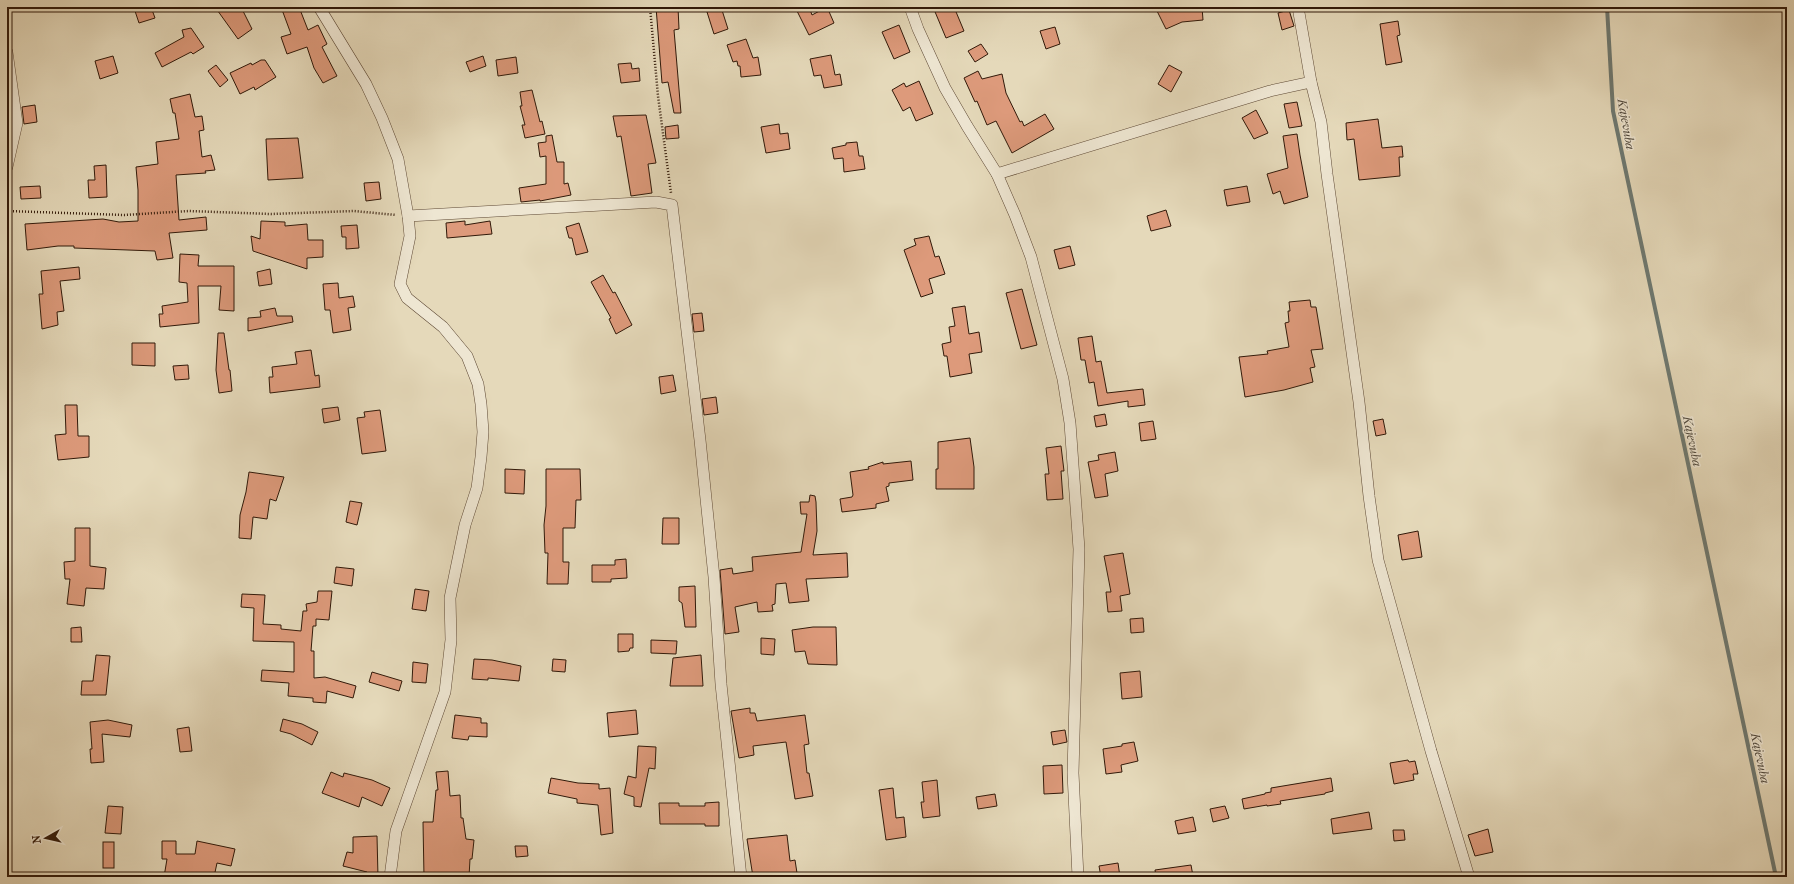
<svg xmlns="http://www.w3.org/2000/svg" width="1794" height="884" font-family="'IM FELL French Canon',serif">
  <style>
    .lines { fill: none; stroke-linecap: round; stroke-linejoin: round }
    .stream { stroke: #6e7971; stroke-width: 4 }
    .building { fill: #dd9a7b; stroke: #311909 }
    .minor-casing { stroke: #5e4935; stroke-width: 12 }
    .path { stroke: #311909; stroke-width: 2.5; stroke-dasharray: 1 2; stroke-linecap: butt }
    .minor { stroke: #eee6d2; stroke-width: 11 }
    .labels { text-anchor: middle; stroke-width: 3; stroke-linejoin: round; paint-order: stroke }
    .water-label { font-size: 13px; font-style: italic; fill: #50493d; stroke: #eee6d2 }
  </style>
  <rect width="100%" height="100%" fill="#e5d9ba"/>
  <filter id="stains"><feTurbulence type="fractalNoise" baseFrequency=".005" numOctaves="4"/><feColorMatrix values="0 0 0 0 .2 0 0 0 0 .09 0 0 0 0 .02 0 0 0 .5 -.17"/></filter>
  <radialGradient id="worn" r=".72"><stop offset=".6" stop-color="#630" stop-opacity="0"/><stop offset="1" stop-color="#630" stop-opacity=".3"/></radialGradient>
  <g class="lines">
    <polyline class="stream" points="1607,7 1613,111 1776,877"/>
  </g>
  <g class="building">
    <polygon points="148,7 151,7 155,18 139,23 135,11"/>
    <polygon points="215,7 241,7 252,29 238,39"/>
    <polygon points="281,7 299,7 308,30 318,25 327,44 322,47 337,76 323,83 314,68 307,47 287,54 281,37 291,34"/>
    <polygon points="656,7 678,7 679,29 674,30 681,113 674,113 668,82 662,83"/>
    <polygon points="721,7 728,29 714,34 707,12"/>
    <polygon points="795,7 809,7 812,15 827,7 834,23 809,35"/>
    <polygon points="933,7 954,7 964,31 946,38"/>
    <polygon points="1155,7 1202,7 1203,20 1182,22 1166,29"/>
    <polygon points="1289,10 1294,26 1282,30 1278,13"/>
    <polygon points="1398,21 1400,35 1397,36 1402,62 1386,65 1380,24"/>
    <polygon points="899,25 910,52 894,59 882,32"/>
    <polygon points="1055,27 1060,44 1046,49 1040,31"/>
    <polygon points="191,28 204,47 193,54 191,52 162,67 155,53 184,37 182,30"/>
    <polygon points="746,39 753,58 758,57 761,75 741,77 740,66 738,66 737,61 733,62 727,45"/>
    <polygon points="981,44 988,54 975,62 968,51"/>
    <polygon points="831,55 835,75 840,74 842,85 824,88 821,75 814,76 810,59"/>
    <polygon points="113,56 118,73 100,79 95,61"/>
    <polygon points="483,56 486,66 470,72 466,62"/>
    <polygon points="516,57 518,73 498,76 496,60"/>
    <polygon points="261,60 265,60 276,77 255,90 254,87 240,94 230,73 251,63 252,65"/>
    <polygon points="631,63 632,69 639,68 640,81 621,83 618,64"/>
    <polygon points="216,65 228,80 220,87 208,71"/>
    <polygon points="1169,65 1182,72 1171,92 1158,84"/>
    <polygon points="978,71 982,79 1002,74 1006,93 1020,122 1022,121 1024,126 1045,114 1054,129 1012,153 996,121 987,125 977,101 975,102 964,78"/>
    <polygon points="919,81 933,114 916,121 910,107 903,111 892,90 904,83 906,87"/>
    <polygon points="532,90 540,122 542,121 545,134 525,138 522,125 525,125 520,106 522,106 520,92"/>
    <polygon points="190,94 195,117 202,116 204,130 199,131 202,157 211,155 215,170 205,171 206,173 176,175 179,220 206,217 207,230 169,233 173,258 157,260 155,251 74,248 74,246 58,246 27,250 25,224 103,219 119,222 138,221 138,190 136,167 158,164 156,142 179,139 175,113 173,113 170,99"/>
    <polygon points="1297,102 1302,126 1289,128 1284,104"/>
    <polygon points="35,105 37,122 24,124 22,107"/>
    <polygon points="1256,110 1268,133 1254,139 1242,118"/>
    <polygon points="646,115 656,163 648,164 652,193 631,196 621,136 617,137 613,116"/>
    <polygon points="1378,119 1382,148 1402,146 1403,157 1399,157 1400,176 1359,180 1354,139 1347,140 1346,123"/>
    <polygon points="779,124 780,134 788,133 790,149 766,153 761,127"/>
    <polygon points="678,125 679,138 666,139 665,127"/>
    <polygon points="1297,134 1300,155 1308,197 1284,204 1280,191 1273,194 1267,174 1288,168 1283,136"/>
    <polygon points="552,135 557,162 564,162 564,184 568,183 571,195 540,201 540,200 521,202 519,188 546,184 546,156 540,157 538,143 546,142 546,136"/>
    <polygon points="298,138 303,178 268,180 266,139"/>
    <polygon points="857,142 859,156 863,156 865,169 844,172 843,158 834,159 832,148 846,145 846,143"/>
    <polygon points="106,165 107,197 89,198 88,180 95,180 94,166"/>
    <polygon points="379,182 381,199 366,201 364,183"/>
    <polygon points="40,186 41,198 21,199 20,187"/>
    <polygon points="1247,186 1250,202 1227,206 1224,190"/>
    <polygon points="1166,210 1171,226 1151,231 1147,216"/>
    <polygon points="261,221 285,222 285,226 307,224 308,240 323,240 323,257 307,258 307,269 253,251 251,236 260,239"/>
    <polygon points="465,221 465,225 490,221 492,234 447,238 446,223"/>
    <polygon points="579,223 588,252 576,255 572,238 569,238 566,227"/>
    <polygon points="357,225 359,248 346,249 346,237 342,237 341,226"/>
    <polygon points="929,236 935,257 939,256 945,274 929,279 933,293 921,297 904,250 916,245 914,239"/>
    <polygon points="1070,246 1075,265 1059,269 1054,250"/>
    <polygon points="180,254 199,255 198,266 234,266 234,311 219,310 221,286 198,286 199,323 160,327 159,314 163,314 162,306 188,302 187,283 179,282"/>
    <polygon points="79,267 80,279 60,281 64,311 57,312 58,325 42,329 39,294 43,294 41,271"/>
    <polygon points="270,269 272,284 259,286 257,272"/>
    <polygon points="603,275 613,293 615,292 632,325 616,334 609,319 611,318 591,282"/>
    <polygon points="338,283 339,298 353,296 355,307 348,308 351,330 333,333 330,310 325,310 323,284"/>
    <polygon points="1022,289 1037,345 1021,349 1006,293"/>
    <polygon points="1310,300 1311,307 1316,307 1323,349 1311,350 1315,367 1310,368 1313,382 1284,390 1245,397 1239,357 1268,354 1267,351 1289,347 1285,323 1289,322 1288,311 1290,311 1289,302"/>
    <polygon points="965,306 969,334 979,332 982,352 969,354 972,373 950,377 947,356 944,356 942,344 951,342 949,327 955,326 952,308"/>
    <polygon points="275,308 277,316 292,316 293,322 248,331 248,318 261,317 260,311"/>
    <polygon points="702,313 704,331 694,332 692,314"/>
    <polygon points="218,333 224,333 229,370 230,370 232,391 219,393 216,370"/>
    <polygon points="1092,336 1096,362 1101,361 1107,393 1143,389 1145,405 1128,407 1128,401 1098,406 1094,382 1089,383 1085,360 1081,360 1078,338"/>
    <polygon points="132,343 155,343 155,366 132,365"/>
    <polygon points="311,350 315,376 319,375 320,387 270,393 269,377 273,377 272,367 297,364 295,352"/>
    <polygon points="188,365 189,379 175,380 173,366"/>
    <polygon points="673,375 676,391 661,394 659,377"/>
    <polygon points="716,397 718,413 704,415 702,399"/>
    <polygon points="65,405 77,405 78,436 89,436 89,457 58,460 55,435 66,434"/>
    <polygon points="338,407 340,420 324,423 322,409"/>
    <polygon points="380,410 386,451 362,454 357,418 365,417 364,412"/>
    <polygon points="1105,414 1107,425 1096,427 1094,416"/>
    <polygon points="1383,419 1386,434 1376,436 1373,421"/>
    <polygon points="1153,421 1156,439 1141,441 1139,423"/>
    <polygon points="970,438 974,467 974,489 936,489 936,469 938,469 938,442"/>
    <polygon points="1061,446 1064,471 1061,471 1063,499 1047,500 1045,474 1049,474 1046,448"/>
    <polygon points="1115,452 1118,471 1105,474 1108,496 1095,498 1088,462 1099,460 1098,455"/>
    <polygon points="911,461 913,480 889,483 889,486 886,487 889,501 876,504 876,508 842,512 840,499 852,497 853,495 850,472 869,469 868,467 883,462 883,464"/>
    <polygon points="505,469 525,470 524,494 505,493"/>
    <polygon points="546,469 580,469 581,500 576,500 575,528 563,528 563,562 569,562 568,584 547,584 548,553 545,553 544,525 546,506"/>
    <polygon points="249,472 284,477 276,501 270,499 267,519 253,517 251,539 239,538 240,515 246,492"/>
    <polygon points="810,495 815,496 816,502 817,531 813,555 847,553 848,577 806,579 809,601 789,603 786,583 776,584 775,604 772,605 773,611 758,612 757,602 735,607 739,632 725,634 720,570 732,568 733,574 753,571 752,557 801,552 807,514 801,514 800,502 809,502"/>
    <polygon points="350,501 362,503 357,525 346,522"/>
    <polygon points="663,518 679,518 679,544 662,544"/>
    <polygon points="75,528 90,528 90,566 106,568 104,589 86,588 84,606 67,604 70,579 65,579 64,562 75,561"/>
    <polygon points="1418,531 1422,557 1402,560 1398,535"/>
    <polygon points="1123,553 1130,594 1120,596 1122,611 1108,612 1106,592 1111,592 1104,556"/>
    <polygon points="626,559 627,578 611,579 611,582 592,582 592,565 615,565 615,560"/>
    <polygon points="336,567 354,569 352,586 334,583"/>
    <polygon points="695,586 696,627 685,627 682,603 679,601 679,587"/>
    <polygon points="415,589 429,591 426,611 412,609"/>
    <polygon points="318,591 332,591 329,620 316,619 316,626 313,626 311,651 314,651 314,678 325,677 356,686 353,698 327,691 326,703 313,702 313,698 288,696 289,683 261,681 262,670 294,672 294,642 253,641 254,608 241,607 242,594 265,595 263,624 281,625 281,629 301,631 303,611 307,611 306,604 317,602"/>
    <polygon points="1143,618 1144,632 1131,633 1130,619"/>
    <polygon points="81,627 82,642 71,642 71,628"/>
    <polygon points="813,627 836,627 837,665 808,664 805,651 795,652 792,630"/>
    <polygon points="618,634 633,634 633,648 630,648 629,651 618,652"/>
    <polygon points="761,638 775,639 774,655 761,654"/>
    <polygon points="651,640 677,641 676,654 651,653"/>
    <polygon points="96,655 110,656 106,695 81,695 82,681 93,681"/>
    <polygon points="701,655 703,686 670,686 673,658"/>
    <polygon points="474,659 492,660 521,666 519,681 488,678 488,680 472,679"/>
    <polygon points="553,659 566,660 565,672 552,671"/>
    <polygon points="413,662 428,664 426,683 412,682"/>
    <polygon points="1140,671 1142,697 1122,699 1120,673"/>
    <polygon points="372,672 402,681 399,691 369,682"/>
    <polygon points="750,708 750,713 755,713 757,721 805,715 809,744 804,745 807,773 809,773 813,796 795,799 786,742 753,746 754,755 739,758 731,711"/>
    <polygon points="636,710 638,734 609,737 607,713"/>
    <polygon points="455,715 481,718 481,723 487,723 487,737 469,736 468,740 452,738"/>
    <polygon points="283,719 302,724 318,732 312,745 291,734 280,731"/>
    <polygon points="108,720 132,725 130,737 102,734 104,762 91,763 90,749 92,749 90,722"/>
    <polygon points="189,727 192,751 180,752 177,729"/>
    <polygon points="1065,730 1067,742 1053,745 1051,732"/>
    <polygon points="1134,742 1138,761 1121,765 1122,772 1106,774 1103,749 1122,746 1122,744"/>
    <polygon points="638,746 656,747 655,769 649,768 641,807 634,806 634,797 624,794 628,776 636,778"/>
    <polygon points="1408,760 1409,762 1415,761 1418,774 1413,774 1414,780 1394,784 1390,763"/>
    <polygon points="1062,765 1063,793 1044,794 1043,766"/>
    <polygon points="448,771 450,796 460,795 461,818 463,818 466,839 474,840 472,859 470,859 469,877 424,877 423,822 433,822 436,790 438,790 436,772"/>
    <polygon points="331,772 343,777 344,773 372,780 390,788 382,806 362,797 359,807 322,793"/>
    <polygon points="551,778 578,783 599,784 599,789 610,788 613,833 601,835 598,805 577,803 577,799 548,793"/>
    <polygon points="1331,778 1333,791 1325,793 1325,794 1280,801 1281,804 1267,806 1267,805 1244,809 1242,799 1265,794 1265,793 1271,792 1271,788"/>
    <polygon points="937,780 940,816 923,818 921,802 924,802 922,782"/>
    <polygon points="893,788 896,818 904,817 906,837 886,840 879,790"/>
    <polygon points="995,794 997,806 978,809 976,797"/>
    <polygon points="719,802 719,826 705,826 705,824 660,824 659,803 679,803 679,806 705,806 705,803"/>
    <polygon points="108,806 123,807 121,834 105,833"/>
    <polygon points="1225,806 1229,818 1213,822 1210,809"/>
    <polygon points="1369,812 1372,829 1333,834 1331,819"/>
    <polygon points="1193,817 1196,831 1178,834 1175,821"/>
    <polygon points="1488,829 1493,852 1475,856 1468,835"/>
    <polygon points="1393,830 1404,830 1405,840 1394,841"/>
    <polygon points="787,835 790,861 795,860 797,873 753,877 747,839"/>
    <polygon points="377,836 378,877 367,877 367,872 343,866 347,852 353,853 353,837"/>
    <polygon points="162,841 176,841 176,854 195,854 197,841 235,849 231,866 217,863 214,877 164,877 167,859 162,859"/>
    <rect x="103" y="842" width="11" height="26"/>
    <polygon points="515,846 527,846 528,856 516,857"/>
    <polygon points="1118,863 1120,877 1101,877 1099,866"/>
    <polygon points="1191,865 1193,876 1156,877 1155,870"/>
  </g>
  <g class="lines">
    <defs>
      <g id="minor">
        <polyline points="319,7 366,84 382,118 398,159 408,216 410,236 400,284 407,298 443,327 467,356 478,384 481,404 483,432 481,457 477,488 465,525 450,598 451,640 445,692 396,831 390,877"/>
        <polyline points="910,7 918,29 945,88 967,126 997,174 1015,215 1031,257 1063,379 1070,423 1079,549 1073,773 1078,877"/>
        <polyline points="1298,7 1311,82"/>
        <polyline points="7,52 17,123 7,167"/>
        <polyline points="997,174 1270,91 1311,82 1321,122 1327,174 1359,402 1369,496 1378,560 1431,751 1469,877"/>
        <polyline points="408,216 656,202 672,205 700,440 714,577 721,684 741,877"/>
      </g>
    </defs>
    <use href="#minor" class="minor-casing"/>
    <g class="path">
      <polyline points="650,7 658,96 671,193"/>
      <polyline points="7,211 124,215 189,211 271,214 354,211 396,215"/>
    </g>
    <use href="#minor" class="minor"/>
  </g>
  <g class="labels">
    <g class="water-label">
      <text transform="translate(1627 124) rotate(80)" y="5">Kajevuba</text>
      <text transform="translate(1693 441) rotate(78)" y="5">Kajevuba</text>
      <text transform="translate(1761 758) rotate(78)" y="5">Kajevuba</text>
    </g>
  </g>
  <rect width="1794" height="884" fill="none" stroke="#e5d9ba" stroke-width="24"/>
  <rect x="8" y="8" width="1778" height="868" fill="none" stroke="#311909" stroke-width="2"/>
  <rect x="12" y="12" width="1770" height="860" fill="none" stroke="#311909"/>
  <g transform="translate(46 838) rotate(262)" stroke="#eee6d2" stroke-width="3" paint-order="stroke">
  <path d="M0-3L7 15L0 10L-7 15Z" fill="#311909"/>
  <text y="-6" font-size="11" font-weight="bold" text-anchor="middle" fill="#311909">N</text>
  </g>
  <rect width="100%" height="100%" filter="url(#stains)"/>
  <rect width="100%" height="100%" fill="url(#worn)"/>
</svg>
